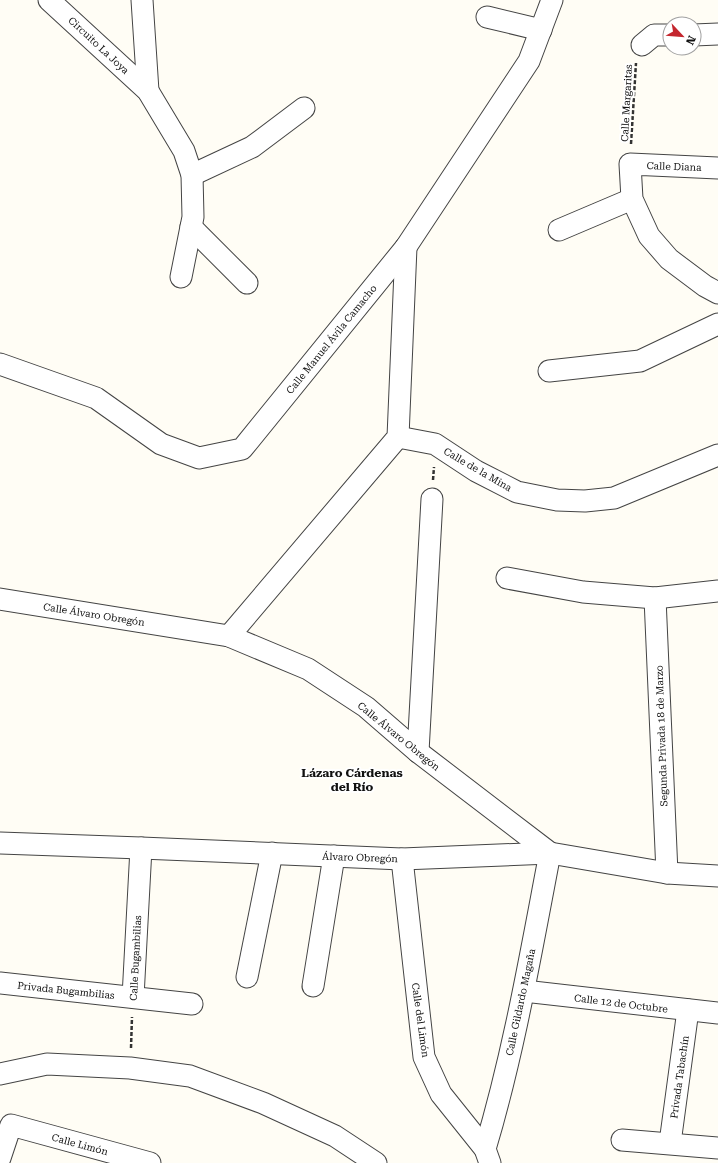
<svg xmlns="http://www.w3.org/2000/svg" width="718" height="1163" font-family="'Roboto Serif',serif">
  <style>
    .lines { fill: none; stroke-linecap: round; stroke-linejoin: round }
    .minor-casing { stroke: #444; stroke-width: 23 }
    .path { stroke: #333; stroke-width: 2.5; stroke-dasharray: 4 2; stroke-linecap: butt }
    .minor { stroke: #fff; stroke-width: 21 }
    .labels { text-anchor: middle; stroke-width: 4; stroke-linejoin: round; paint-order: stroke }
    .street-label { font-size: 10px; fill: #111; stroke: #fff }
    .quarter-label { font-size: 12px; font-weight: bold; fill: #111; stroke: #fff }
  </style>
  <rect width="100%" height="100%" fill="#fffdf5"/>
  <g class="lines">
    <defs>
      <g id="minor">
        <polyline points="49,0 148,91 184,151 192,175 193,217 181,277"/>
        <polyline points="142,0 148,91"/>
        <polyline points="487,17 541,30"/>
        <polyline points="694,35 718,34"/>
        <polyline points="642,45 654,35 670,35"/>
        <polyline points="718,168 630,164 632,199 649,236 669,259 705,286 718,293"/>
        <polyline points="192,175 252,147 304,108"/>
        <polyline points="191,227 247,283"/>
        <polyline points="559,230 632,199"/>
        <polyline points="0,364 96,398 161,444 199,458 242,449 406,247 529,61 552,0"/>
        <polyline points="549,371 640,361 718,324"/>
        <polyline points="398,437 435,444 476,471 517,492 557,500 585,501 614,498 718,455"/>
        <polyline points="507,578 583,592 655,598 718,591"/>
        <polyline points="655,598 667,873"/>
        <path d="M 0,599 L 229,636 L 308,669 L 366,707 L 418,752 L 550,853 C 531,952 514,1052 485,1149"/>
        <polyline points="229,636 398,437 406,247"/>
        <polyline points="418,752 432,499"/>
        <polyline points="0,843 141,848 402,859 550,853 667,873 718,876"/>
        <polyline points="402,859 424,1057 441,1094 485,1149 490,1163"/>
        <polyline points="247,977 272,853"/>
        <polyline points="0,983 192,1004"/>
        <polyline points="313,986 334,856"/>
        <polyline points="524,991 718,1013"/>
        <polyline points="133,997 141,848"/>
        <polyline points="0,1074 47,1064 130,1068 190,1076 263,1103 335,1136 376,1163"/>
        <polyline points="622,1140 718,1148"/>
        <polyline points="670,1143 688,1010"/>
        <polyline points="0,1158 11,1125 150,1163"/>
      </g>
    </defs>
    <use href="#minor" class="minor-casing"/>
    <g class="path">
      <polyline points="631,144 636,63"/>
      <polyline points="433,480 434,467"/>
      <polyline points="131,1048 132,1017"/>
    </g>
    <use href="#minor" class="minor"/>
  </g>
  <g class="labels">
    <g class="street-label">
      <text transform="translate(99 45) rotate(43)" y="4">Circuito La Joya</text>
      <text transform="translate(626 103) rotate(-87)" y="4">Calle Margaritas</text>
      <text transform="translate(674 166) rotate(2)" y="4">Calle Diana</text>
      <text transform="translate(331 339) rotate(-51)" y="4">Calle Manuel Ávila Camacho</text>
      <text transform="translate(478 469) rotate(30)" y="4">Calle de la Mina</text>
      <text transform="translate(94 614) rotate(9)" y="4">Calle Álvaro Obregón</text>
      <text transform="translate(399 736) rotate(39)" y="4">Calle Álvaro Obregón</text>
      <text transform="translate(661 736) rotate(-92)" y="4">Segunda Privada 18 de Marzo</text>
      <text transform="translate(360 857) rotate(2)" y="4">Álvaro Obregón</text>
      <text transform="translate(135 958) rotate(-87)" y="4">Calle Bugambilias</text>
      <text transform="translate(66 990) rotate(6)" y="4">Privada Bugambilias</text>
      <text transform="translate(520 1002) rotate(-78)" y="4">Calle Gildardo Magaña</text>
      <text transform="translate(621 1003) rotate(7)" y="4">Calle 12 de Octubre</text>
      <text transform="translate(421 1020) rotate(82)" y="4">Calle del Limón</text>
      <text transform="translate(679 1077) rotate(-82)" y="4">Privada Tabachín</text>
      <text transform="translate(80 1144) rotate(15)" y="4">Calle Limón</text>
    </g>
    <g class="quarter-label">
      <text x="352" y="777">Lázaro Cárdenas<tspan x="352" dy="14">del Río</tspan></text>
    </g>
  </g>
  <g transform="translate(682 36) rotate(116)"><circle r="19" fill="#ffffff" stroke="#a0a0a0"/>
  <path d="M0-3L7 15L0 10L-7 15Z" fill="#c4262e"/>
  <text y="-6" font-size="11" font-weight="bold" text-anchor="middle" fill="#111111">N</text>
  </g>
</svg>
